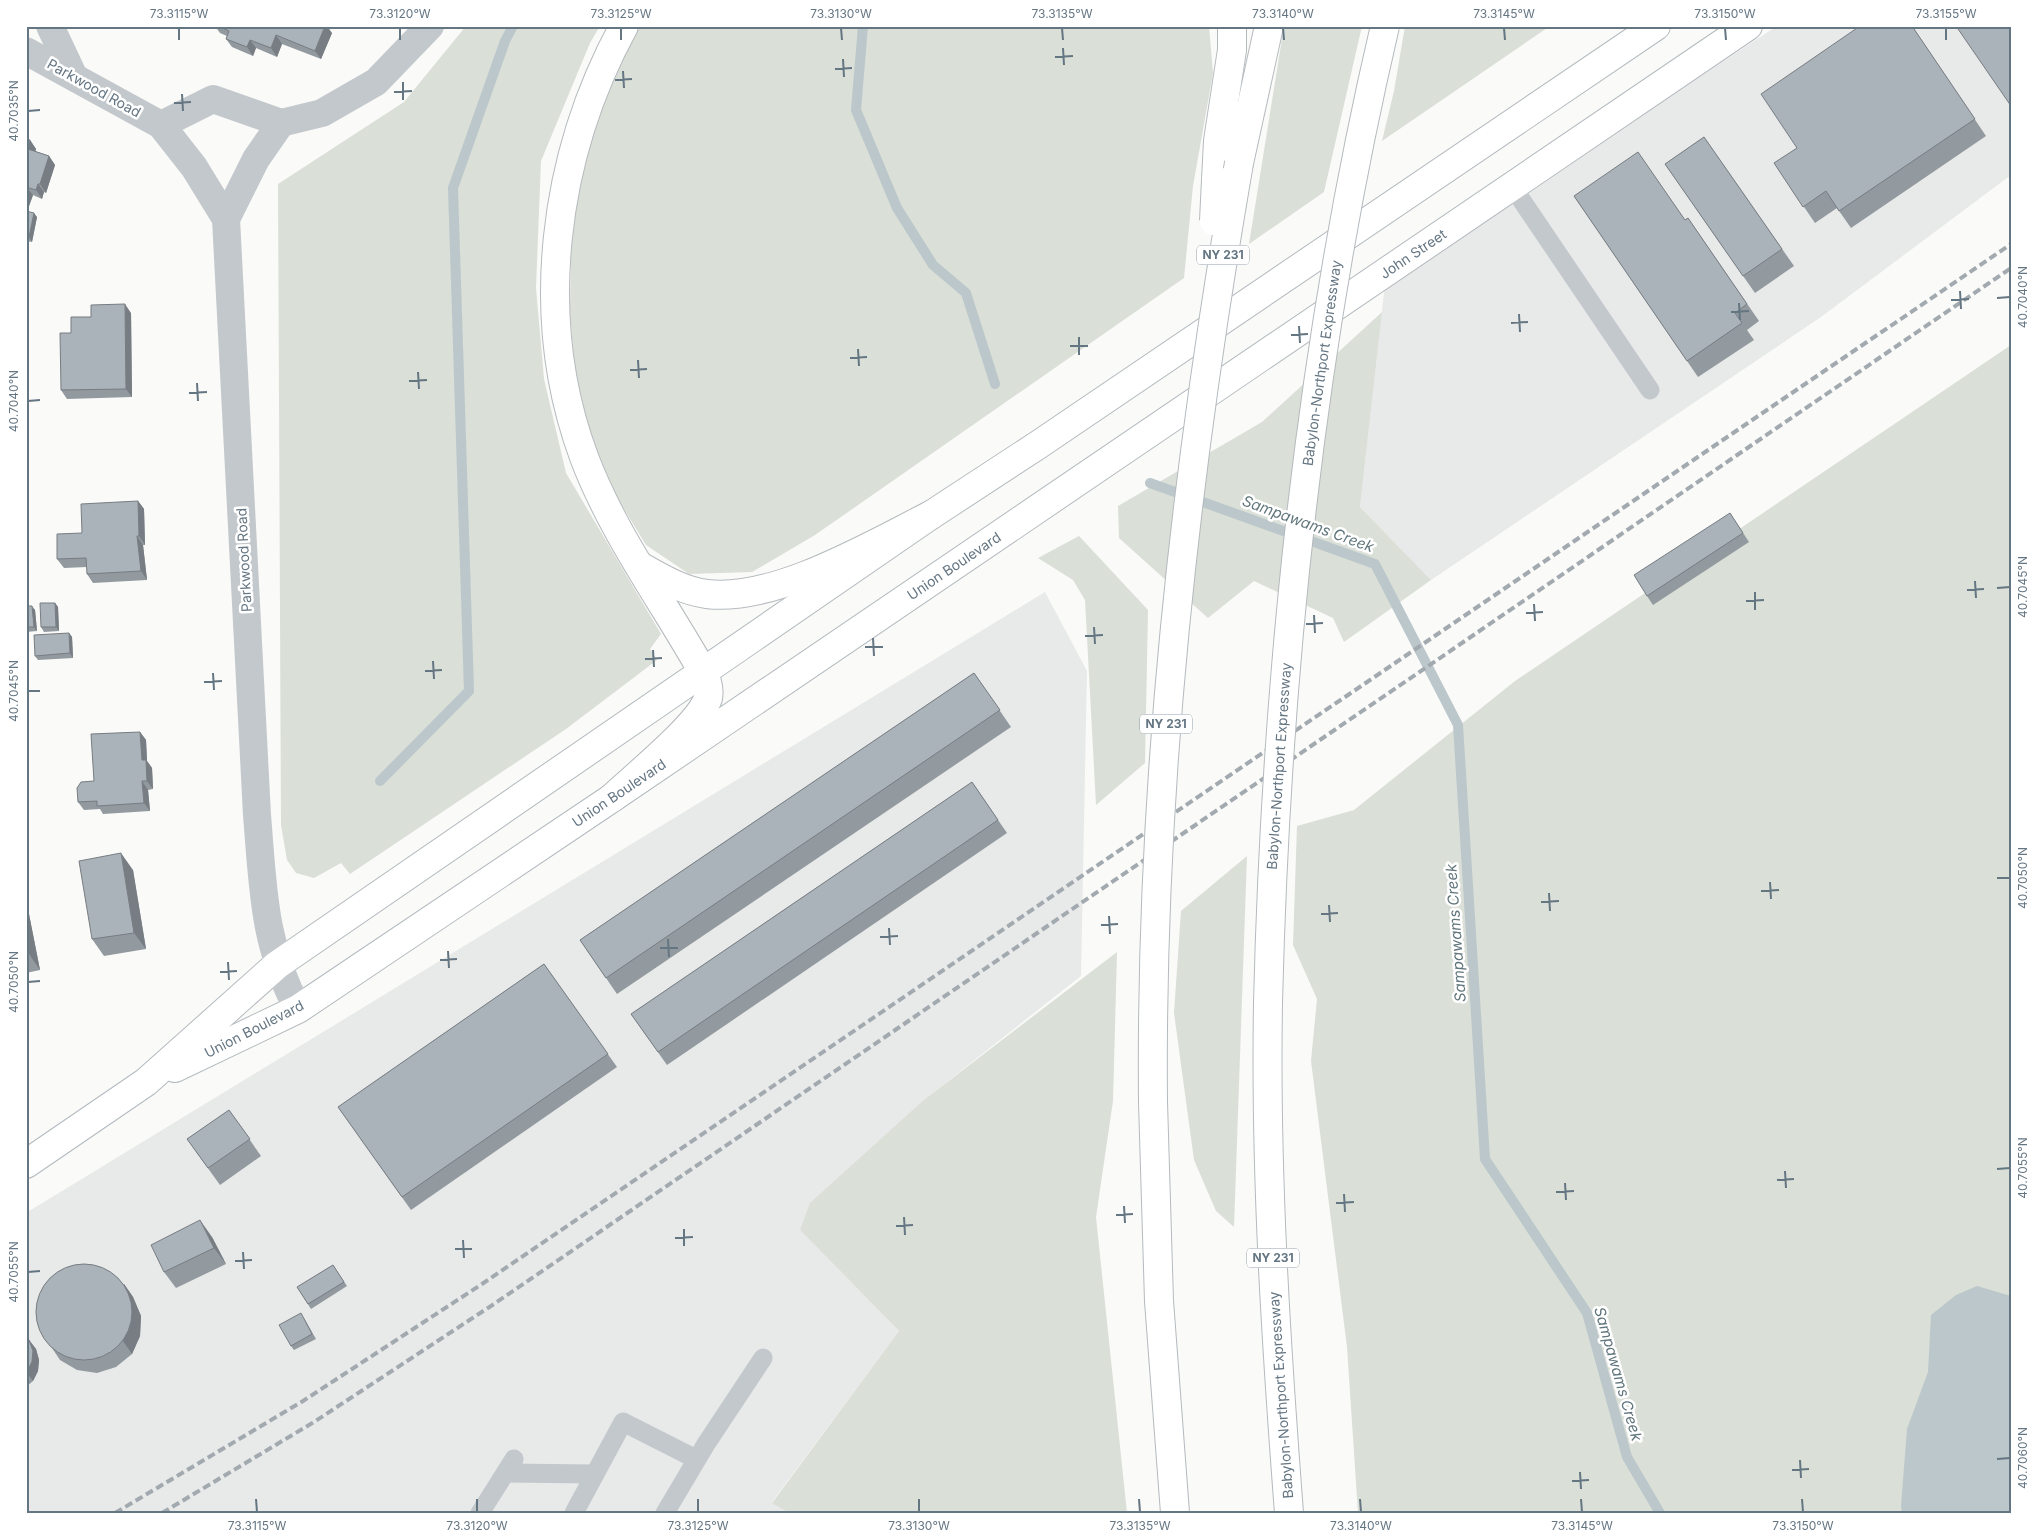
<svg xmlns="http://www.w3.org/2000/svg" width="2037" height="1539" font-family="Inter,sans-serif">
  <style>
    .built { fill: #e8e9e9 }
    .green { fill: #dadfd7 }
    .water { fill: #bbc7cb }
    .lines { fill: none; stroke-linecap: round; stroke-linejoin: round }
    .stream { stroke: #bbc7cb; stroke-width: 10 }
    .secondary-casing { stroke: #b3babf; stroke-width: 30 }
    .primary-casing { stroke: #b5babe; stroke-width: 30 }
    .lane { stroke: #c3c8cc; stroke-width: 19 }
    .street { stroke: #c3c8cc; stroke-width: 28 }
    .secondary { stroke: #fff; stroke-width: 28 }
    .primary { stroke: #fff; stroke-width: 28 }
    .rail { stroke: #a2aab0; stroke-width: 4; stroke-dasharray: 8 4; stroke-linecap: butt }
    .primary-bridge-casing { stroke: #b5babe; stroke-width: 30; stroke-linecap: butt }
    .primary-bridge { stroke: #fff; stroke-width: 28 }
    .wall { fill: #929a9f }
    .shaded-wall { fill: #777d82 }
    .building { fill: #aab3b9; stroke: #777d82 }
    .ticks { fill: none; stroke: #657683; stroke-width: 2 }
    .labels { text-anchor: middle; stroke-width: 5; stroke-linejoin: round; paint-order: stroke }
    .shield { fill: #fff; stroke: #939fa8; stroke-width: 1 }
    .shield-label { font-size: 12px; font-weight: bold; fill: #657683 }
    .street-label { font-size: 14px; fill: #657683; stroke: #fff }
    .water-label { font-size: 15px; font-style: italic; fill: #60757c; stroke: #fff }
    .neatline { fill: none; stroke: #657683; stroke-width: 2 }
    .ticks-label { font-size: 12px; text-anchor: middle; fill: #657683 }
  </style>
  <rect width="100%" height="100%" fill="#fafaf8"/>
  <g class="built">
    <polygon points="1777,26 2011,26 2011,175 1821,317 1431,580 1360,507 1385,284"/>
    <polygon points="1045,592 1087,671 1081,976 925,1099 800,1230 899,1331 772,1502 789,1513 26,1513 26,1213"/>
  </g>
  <g class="green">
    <polygon points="466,26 600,26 590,43 541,161 536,288 544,379 566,473 661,634 650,649 657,660 566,729 350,874 341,863 314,878 296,873 287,860 281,825 278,184 404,102"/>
    <polygon points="632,26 1209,26 1213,73 1193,186 1184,278 815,535 752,572 689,574 646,545 599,468 576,386 570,312 572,208 595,112"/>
    <polygon points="1284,26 1362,26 1324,192 1249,244"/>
    <polygon points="1405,26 1550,26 1382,141 1394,91"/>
    <polygon points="1382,312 1360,507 1431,580 1344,642 1333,618 1254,581 1208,618 1119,538 1118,506 1262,422"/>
    <polygon points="2011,345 2011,1513 1358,1513 1347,1347 1311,1061 1317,999 1293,945 1297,826 1354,810 1515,681"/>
    <polygon points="1079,536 1148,610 1145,763 1096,805 1085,600 1073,580 1038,558"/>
    <polygon points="1247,856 1234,1227 1216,1211 1194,1160 1174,1013 1181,911"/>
    <polygon points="1117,952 1113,1101 1096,1217 1127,1513 789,1513 772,1503 899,1331 800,1230 810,1203 925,1099"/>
  </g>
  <polygon class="water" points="1977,1286 2011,1296 2011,1513 1902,1513 1901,1506 1907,1429 1928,1372 1931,1315 1956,1295"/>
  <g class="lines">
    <g class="stream">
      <polyline points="863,26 856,110 897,208 933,265 966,293 995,384"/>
      <polyline points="1150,483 1375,564 1458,725 1485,1159 1587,1313 1627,1457 1660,1513"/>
      <polyline points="380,781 469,691 453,188 505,41 513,26"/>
    </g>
    <defs>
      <g id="secondary">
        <polyline points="175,1068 298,1009 612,798 1748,26"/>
        <polyline points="26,1164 146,1082 277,965 931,515 1038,445 1656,26"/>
      </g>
      <g id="primary">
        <polyline points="1239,163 1269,26"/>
        <polyline points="1216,180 1218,141 1232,50 1232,26"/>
        <path d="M 640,566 C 661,578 683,591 707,594 C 775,602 871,545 931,515"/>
        <path d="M 612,798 C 634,777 700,724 708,698 C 710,688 707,680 703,672 C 663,601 613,534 584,457 C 532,317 553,156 624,26"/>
        <path d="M 1268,1003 C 1265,1173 1276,1343 1289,1513"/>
        <polyline points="1153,1102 1159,1301 1175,1513"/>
      </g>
    </defs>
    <use href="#secondary" class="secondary-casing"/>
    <use href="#primary" class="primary-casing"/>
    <g class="lane">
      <polyline points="1512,186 1650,390"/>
      <polyline points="506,1473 594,1474"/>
      <polyline points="480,1513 514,1459"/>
      <polyline points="574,1513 623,1422 696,1459"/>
      <polyline points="665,1513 706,1444 763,1358"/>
    </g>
    <g class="street">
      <polyline points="50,26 74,77"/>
      <path d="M 26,51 L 161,125 L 194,167 L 226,219 L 257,815 C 263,886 263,944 298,1009"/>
      <polyline points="161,125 213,99 281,123"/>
      <polyline points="226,219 256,159 281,123 322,113 376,82 430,26"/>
    </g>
    <use href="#secondary" class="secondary"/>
    <use href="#primary" class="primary"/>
    <g class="rail">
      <polyline points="115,1513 303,1401 482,1284 2011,244"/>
      <polyline points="162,1513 314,1422 494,1304 2011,268"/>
    </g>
    <defs>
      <g id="primary-bridge">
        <polyline points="1214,221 1216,180"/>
        <path d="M 1268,1003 C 1276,675 1310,346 1385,26"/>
        <path d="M 1153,1102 C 1150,786 1185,475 1239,163"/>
      </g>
    </defs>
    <use href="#primary-bridge" class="primary-bridge-casing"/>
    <use href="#primary-bridge" class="primary-bridge"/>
  </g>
  <g class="wall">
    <polygon points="215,26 218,26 332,33 321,59 282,44 277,57 256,48 253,56 232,47 226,39 227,36 220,33"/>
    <polygon points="1912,26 1986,136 1851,228 1837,208 1815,223 1774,163 1797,148"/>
    <polygon points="1704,137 1794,266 1755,293 1665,164"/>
    <polygon points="26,139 30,140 36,149 35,151 49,156 55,165 46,193 44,192 42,199 33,195 29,206 26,205"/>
    <polygon points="1574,196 1685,220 1688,218 1759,321 1747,330 1754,340 1698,377"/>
    <polygon points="26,211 37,217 32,242 27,241 26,247"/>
    <polygon points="131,313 132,397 67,399 61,390 71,333 91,317"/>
    <polygon points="138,501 144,509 145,545 143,545 147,580 93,583 87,574 87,567 64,568 57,559 82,533"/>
    <polygon points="1730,513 1749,542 1653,605 1647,596"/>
    <polygon points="55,603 58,607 59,631 44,632 41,627"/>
    <polygon points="26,606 35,610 37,631 26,632"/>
    <polygon points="69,633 72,637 73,658 38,660 35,656"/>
    <polygon points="974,673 1011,727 617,994 580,940"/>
    <polygon points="140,732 146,740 147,761 152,768 153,789 148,790 150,811 103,814 100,809 84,810 78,802 94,781"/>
    <polygon points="972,782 1007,833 667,1065 631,1014"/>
    <polygon points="133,870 146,949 104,956 92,939"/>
    <polygon points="26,903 27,904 40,970 26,973"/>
    <polygon points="544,964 617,1067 411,1210 338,1107"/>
    <polygon points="229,1110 261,1156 220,1185 187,1139"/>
    <polygon points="212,1237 226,1264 176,1288 164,1272"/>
    <polygon points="333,1265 347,1286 311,1309 297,1287"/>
    <polygon points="124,1284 133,1297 141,1316 140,1336 132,1354 116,1367 97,1373 77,1370 60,1360 40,1330"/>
    <polygon points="304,1318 316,1339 294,1350 291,1346"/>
    <polygon points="26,1336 36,1349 39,1360 38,1371 33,1381 26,1387"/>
  </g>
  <g class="shaded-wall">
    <polygon points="325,26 327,26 332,33 321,59 315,51"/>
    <polygon points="276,35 282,44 277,57 271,48"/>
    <polygon points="250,40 256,48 253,56 247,47"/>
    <polygon points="30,140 36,149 34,158 28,149"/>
    <polygon points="49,156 55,165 46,193 40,184"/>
    <polygon points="38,184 44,192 42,199 36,190"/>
    <polygon points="26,187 33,195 29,206 26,202"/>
    <polygon points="34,213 37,217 32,242 29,237"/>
    <polygon points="125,304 131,313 132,397 126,389"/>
    <polygon points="138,501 144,509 145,545 139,536"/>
    <polygon points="137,536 143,545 147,580 141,571"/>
    <polygon points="55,603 58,607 59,631 56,627"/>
    <polygon points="32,606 35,610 37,631 34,627"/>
    <polygon points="69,633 72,637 73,658 70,653"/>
    <polygon points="140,732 146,740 147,761 152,768 153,789 147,781 142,760"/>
    <polygon points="142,781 148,790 150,811 144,803"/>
    <polygon points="121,853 133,870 146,949 134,933"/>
    <polygon points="26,903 27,904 40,970 29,954 26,941"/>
    <polygon points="200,1220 212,1237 226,1264 214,1248"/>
    <polygon points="124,1284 133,1297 141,1316 140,1336 132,1354 123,1341"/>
    <polygon points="29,1340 36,1349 39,1360 38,1371 33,1381 27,1373"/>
  </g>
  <g class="building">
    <polygon points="218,26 325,26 315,51 276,35 271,48 250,40 247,47 226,39 229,31"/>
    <polygon points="1860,26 1912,26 1975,119 1839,211 1826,191 1803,207 1774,163 1797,148 1761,94"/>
    <polygon points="1956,26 2011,26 2011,106"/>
    <polygon points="1704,137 1782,249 1743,276 1665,164"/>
    <polygon points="26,139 30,140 28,149 49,156 40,184 38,184 36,190 26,187"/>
    <polygon points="1638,152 1685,220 1688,218 1747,304 1735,313 1742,323 1687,361 1574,196"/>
    <polygon points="26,211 34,213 29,237 26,237"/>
    <polygon points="125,304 126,389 61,390 60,333 71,333 71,317 91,317 91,305"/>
    <polygon points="138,501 139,536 137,536 141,571 87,574 86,558 57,559 57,534 82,533 81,504"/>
    <polygon points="1730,513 1743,533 1647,596 1634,575"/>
    <polygon points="40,603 55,603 56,627 41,627"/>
    <polygon points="26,606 32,606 34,627 26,627"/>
    <polygon points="69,633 70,653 35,656 34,635"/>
    <polygon points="974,673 1000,710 606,978 580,940"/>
    <polygon points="140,732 142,760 146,760 147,781 142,781 144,803 97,806 97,801 78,802 77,788 81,782 94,781 91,734"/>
    <polygon points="972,782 998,820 658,1052 631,1014"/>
    <polygon points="121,853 134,933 92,939 79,861"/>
    <polygon points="26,941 29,954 26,954"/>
    <polygon points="544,964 608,1054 402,1197 338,1107"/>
    <polygon points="229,1110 250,1139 208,1168 187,1139"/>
    <polygon points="200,1220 214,1248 164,1272 151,1245"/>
    <circle cx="84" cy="1312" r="48"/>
    <polygon points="333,1265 344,1282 308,1304 297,1287"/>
    <polygon points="301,1313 312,1334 291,1346 279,1325"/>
    <polygon points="26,1336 29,1340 33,1351 32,1362 26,1373"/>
  </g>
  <path class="ticks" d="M 179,28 L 179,40M 400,28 L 400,40M 621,28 L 621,40M 841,28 L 842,40M 1062,28 L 1063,40M 1283,28 L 1284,40M 1504,28 L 1505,40M 1725,28 L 1726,40M 1946,28 L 1946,40M 1063,48 L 1064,65M 1055,57 L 1073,56M 843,59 L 844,77M 835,69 L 852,68M 623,71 L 624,88M 615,80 L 632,79M 403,82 L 403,100M 394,92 L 412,91M 182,94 L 183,111M 174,103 L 191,102M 28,111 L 40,110M 1960,291 L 1961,309M 1997,298 L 2010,297M 1951,300 L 1969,299M 1739,303 L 1740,320M 1731,312 L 1749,311M 1519,314 L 1520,332M 1511,323 L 1528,322M 1299,326 L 1300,343M 1291,335 L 1308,334M 1079,337 L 1079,355M 1070,346 L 1088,346M 858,349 L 859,366M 850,358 L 867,357M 638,360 L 639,378M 630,370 L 647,369M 418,372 L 419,389M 409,381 L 427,380M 197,383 L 198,401M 189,393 L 207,392M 28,401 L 40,400M 1975,581 L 1976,598M 1997,588 L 2010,587M 1967,590 L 1984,589M 1755,592 L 1755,610M 1746,601 L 1764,600M 1534,604 L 1535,621M 1526,613 L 1543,612M 1314,615 L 1315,633M 1306,624 L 1323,623M 1094,627 L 1095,644M 1085,636 L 1103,635M 873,638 L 874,656M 865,647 L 883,647M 653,650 L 654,667M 645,659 L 662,658M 433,661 L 434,679M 425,671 L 442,670M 213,673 L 214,690M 204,682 L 222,681M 28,691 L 40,691M 1997,878 L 2010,878M 1770,882 L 1771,899M 1761,891 L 1779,890M 1549,893 L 1550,911M 1541,902 L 1559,901M 1329,905 L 1330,922M 1321,914 L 1338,913M 1109,916 L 1110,934M 1101,925 L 1118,924M 889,928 L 890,945M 880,937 L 898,936M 668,939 L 669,957M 660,948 L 678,948M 448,951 L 449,968M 440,960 L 457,959M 228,962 L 229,980M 220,972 L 237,971M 28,982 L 40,981M 1997,1169 L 2010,1168M 1785,1171 L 1786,1188M 1777,1180 L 1794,1179M 1565,1183 L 1566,1200M 1556,1192 L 1574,1191M 1344,1194 L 1345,1212M 1336,1203 L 1354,1202M 1124,1206 L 1125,1223M 1116,1215 L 1133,1214M 904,1217 L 905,1235M 896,1226 L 913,1225M 684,1229 L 684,1246M 675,1238 L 693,1237M 463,1240 L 464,1258M 455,1249 L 472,1249M 243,1252 L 244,1269M 235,1261 L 252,1260M 28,1272 L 40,1271M 1997,1459 L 2010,1458M 1800,1460 L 1801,1478M 1792,1470 L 1809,1469M 1580,1472 L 1581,1489M 1572,1481 L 1589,1480M 256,1499 L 257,1512M 477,1499 L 477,1512M 698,1499 L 698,1512M 919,1499 L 919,1512M 1139,1499 L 1140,1512M 1360,1499 L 1361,1512M 1581,1499 L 1582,1512M 1802,1499 L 1803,1512"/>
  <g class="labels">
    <g class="shield">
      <rect x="1197" y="245.5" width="52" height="19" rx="4"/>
      <rect x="1140" y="714.5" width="52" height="19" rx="4"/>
      <rect x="1247" y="1248.5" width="52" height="19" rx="4"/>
    </g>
    <g class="shield-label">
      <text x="1223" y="259">NY 231</text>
      <text x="1166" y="728">NY 231</text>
      <text x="1273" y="1262">NY 231</text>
    </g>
    <g class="street-label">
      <text transform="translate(94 88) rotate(29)" y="5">Parkwood Road</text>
      <text transform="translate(1413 254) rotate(-34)" y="5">John Street</text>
      <text transform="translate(1322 363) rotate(-82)" y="5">Babylon-Northport Expressway</text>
      <text transform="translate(244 560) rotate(-93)" y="5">Parkwood Road</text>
      <text transform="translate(954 566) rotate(-34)" y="5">Union Boulevard</text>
      <text transform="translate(1279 766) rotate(-86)" y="5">Babylon-Northport Expressway</text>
      <text transform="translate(619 793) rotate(-34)" y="5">Union Boulevard</text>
      <text transform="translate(254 1029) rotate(-27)" y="5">Union Boulevard</text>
      <text transform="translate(1281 1395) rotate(-94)" y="5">Babylon-Northport Expressway</text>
    </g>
    <g class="water-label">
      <text transform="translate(1308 524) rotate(20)" y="5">Sampawams Creek</text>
      <text transform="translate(1456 933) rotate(-94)" y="5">Sampawams Creek</text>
      <text transform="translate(1618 1374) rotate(74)" y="5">Sampawams Creek</text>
    </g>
  </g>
  <rect width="2037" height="1539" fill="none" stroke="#ffffff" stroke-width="55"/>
  <rect x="28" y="28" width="1982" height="1484" class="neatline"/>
  <g class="ticks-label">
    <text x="179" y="18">73.3115°W</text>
    <text x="400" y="18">73.3120°W</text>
    <text x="621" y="18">73.3125°W</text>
    <text x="841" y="18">73.3130°W</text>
    <text x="1062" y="18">73.3135°W</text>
    <text x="1283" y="18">73.3140°W</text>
    <text x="1504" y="18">73.3145°W</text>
    <text x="1725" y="18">73.3150°W</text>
    <text x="1946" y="18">73.3155°W</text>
    <text transform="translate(14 111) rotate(-90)" y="4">40.7035°N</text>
    <text transform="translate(2023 297) rotate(-90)" y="4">40.7040°N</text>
    <text transform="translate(14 401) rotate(-90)" y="4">40.7040°N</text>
    <text transform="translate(2023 587) rotate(-90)" y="4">40.7045°N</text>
    <text transform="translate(14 691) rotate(-90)" y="4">40.7045°N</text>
    <text transform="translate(2023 878) rotate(-90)" y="4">40.7050°N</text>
    <text transform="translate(14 982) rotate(-90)" y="4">40.7050°N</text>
    <text transform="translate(2023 1168) rotate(-90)" y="4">40.7055°N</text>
    <text transform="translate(14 1272) rotate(-90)" y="4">40.7055°N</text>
    <text transform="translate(2023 1458) rotate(-90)" y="4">40.7060°N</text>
    <text x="257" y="1530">73.3115°W</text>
    <text x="477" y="1530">73.3120°W</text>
    <text x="698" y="1530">73.3125°W</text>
    <text x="919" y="1530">73.3130°W</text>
    <text x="1140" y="1530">73.3135°W</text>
    <text x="1361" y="1530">73.3140°W</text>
    <text x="1582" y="1530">73.3145°W</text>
    <text x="1803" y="1530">73.3150°W</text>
  </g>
</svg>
